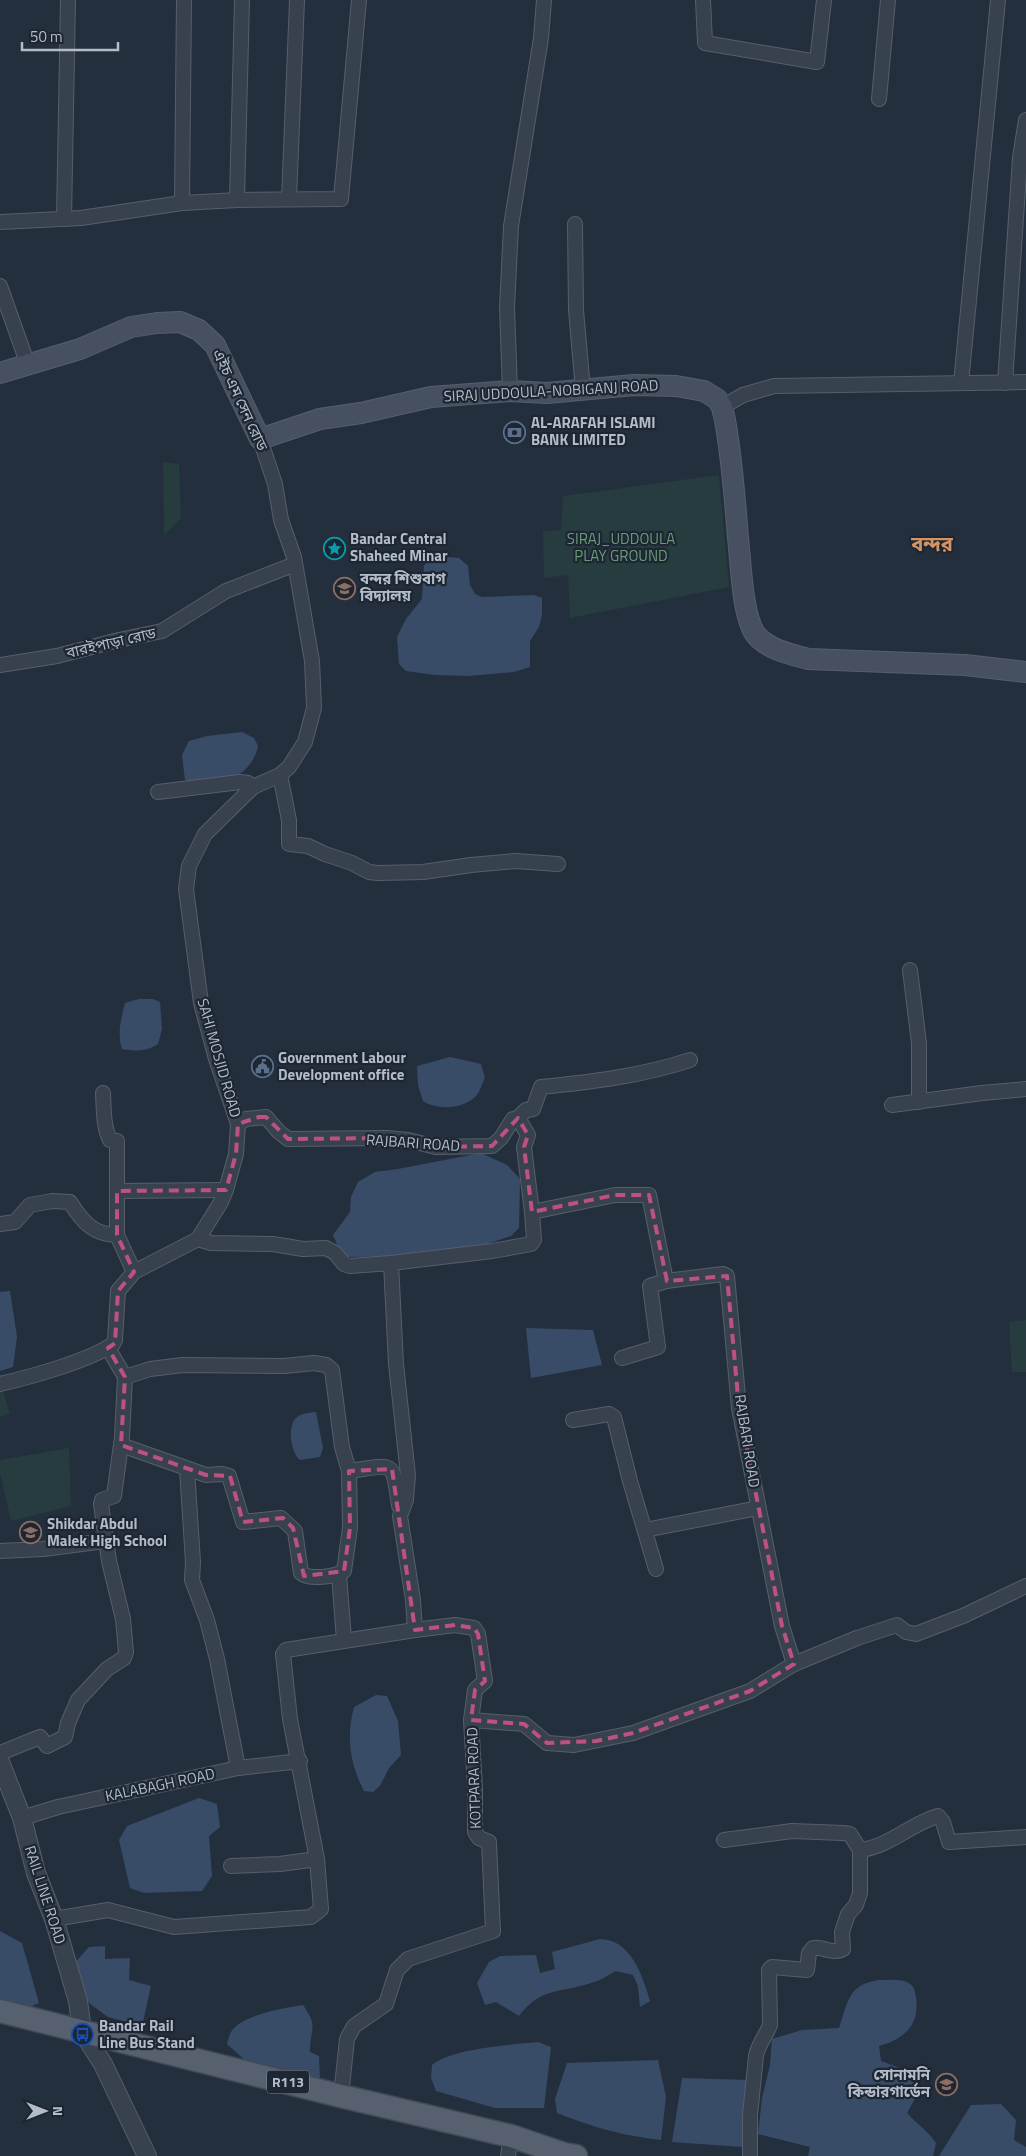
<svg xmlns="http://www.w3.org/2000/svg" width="1026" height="2156" font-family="'Titillium Web','Noto Sans Bengali',sans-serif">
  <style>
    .green { fill: #263c3f }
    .water { fill: #394c67 }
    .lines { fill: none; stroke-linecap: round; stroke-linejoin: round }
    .minor-casing { stroke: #565f6c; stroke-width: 16 }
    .tertiary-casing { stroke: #565f6c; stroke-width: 20 }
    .secondary-casing { stroke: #565f6c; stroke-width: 22 }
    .primary-casing { stroke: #414a57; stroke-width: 25 }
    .minor { stroke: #38414e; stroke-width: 14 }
    .tertiary { stroke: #38414e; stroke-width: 18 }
    .secondary { stroke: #465061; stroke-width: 20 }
    .primary { stroke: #56606e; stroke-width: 22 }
    .marked { fill: none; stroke: #bd5182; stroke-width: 4; stroke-dasharray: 10 6; stroke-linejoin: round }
    .labels { text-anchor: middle; stroke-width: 4.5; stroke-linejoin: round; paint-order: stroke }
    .shield { fill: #1d2633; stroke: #878f9c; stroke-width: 1 }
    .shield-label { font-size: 14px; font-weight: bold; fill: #b4bcc9 }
    .street-label { font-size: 15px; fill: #b4bcc9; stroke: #1d2633 }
    .poi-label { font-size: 15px; font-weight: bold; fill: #b4bcc9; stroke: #1d2633; text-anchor: start }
    .park-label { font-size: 15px; fill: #6b9a76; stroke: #1d2633 }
    .district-label { font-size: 20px; font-weight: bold; fill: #d59563; stroke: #1d2633 }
  </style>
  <rect width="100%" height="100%" fill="#242f3e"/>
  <g class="green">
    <polygon points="163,462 179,464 181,518 164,536"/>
    <polygon points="719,475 729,587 570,618 568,575 544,578 543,531 561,530 563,496"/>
    <polygon points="1026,1320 1026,1372 1012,1372 1009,1322"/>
    <polygon points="3,1391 10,1414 0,1417 0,1392"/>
    <polygon points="69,1448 71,1506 11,1521 0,1473 0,1460"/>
  </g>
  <g class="water">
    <polygon points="436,556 459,558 468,566 470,585 475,594 482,597 534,595 542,598 542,615 539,627 530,641 530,667 514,672 469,676 435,675 406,671 399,664 397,637 406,619 422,599 424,565"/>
    <path d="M 242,732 L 254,738 L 258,746 C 251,780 215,788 185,780 L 182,755 L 189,741 L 207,736 Z"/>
    <path d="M 139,999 L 153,999 L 160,1002 L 162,1029 L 158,1044 C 146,1052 135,1051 122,1049 C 117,1033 121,1019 125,1003 Z"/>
    <path d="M 450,1057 L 481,1064 L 485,1078 C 482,1083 480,1092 476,1096 C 462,1110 437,1110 423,1101 L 418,1085 L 417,1066 Z"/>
    <polygon points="481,1153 507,1165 520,1179 519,1228 511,1236 478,1247 404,1256 348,1257 338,1247 333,1235 350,1212 351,1197 358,1182 375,1172 398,1169"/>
    <polygon points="10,1291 17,1337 13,1367 0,1371 0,1292"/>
    <polygon points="526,1328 593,1330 602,1365 531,1378"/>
    <path d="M 316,1412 L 323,1448 L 320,1457 L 300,1460 C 291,1453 287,1426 296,1418 C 302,1413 309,1413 316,1412 Z"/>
    <path d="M 376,1695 L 387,1696 L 398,1721 L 401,1755 L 389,1768 L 380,1786 L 373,1792 L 364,1791 C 350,1764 346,1737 354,1707 Z"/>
    <polygon points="199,1798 217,1804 220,1827 209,1836 212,1876 202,1891 144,1893 130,1888 119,1840 127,1826"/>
    <polygon points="0,1931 22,1943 39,2003 27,2008 0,2004"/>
    <path d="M 600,1939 C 631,1939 643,1977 650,2001 L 640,2007 L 638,1986 L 633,1975 L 616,1971 C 608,1975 600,1981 591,1983 C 559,1994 542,1986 519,2016 L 496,2002 L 485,2005 L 477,1983 L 489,1962 L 500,1956 L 536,1955 L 540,1973 L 555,1969 L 552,1952 Z"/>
    <polygon points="105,1946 105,1959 130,1958 129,1980 151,1986 142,2026 108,2017 89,2003 73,1965 89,1947"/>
    <path d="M 879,1980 C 889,1980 902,1978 910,1984 C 915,1987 915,1993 916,1998 C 920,2025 904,2039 879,2046 L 881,2061 L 913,2073 L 917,2095 L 907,2113 C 917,2124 928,2131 936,2143 L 933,2156 L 808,2156 L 810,2147 L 758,2134 L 762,2098 L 770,2065 L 772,2039 L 802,2030 L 839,2028 C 848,2002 848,1984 879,1980 Z"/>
    <path d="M 303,2005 C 319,2028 310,2027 310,2052 L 319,2056 L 320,2082 L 248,2063 L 227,2044 C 228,2040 229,2036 231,2032 C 241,2015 284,2008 303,2005 Z"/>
    <path d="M 538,2042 L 551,2047 L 544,2108 L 495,2108 L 436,2091 L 431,2078 L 432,2065 C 453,2048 511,2045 538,2042 Z"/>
    <path d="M 658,2060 L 666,2097 L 661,2140 C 624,2136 592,2127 557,2113 L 555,2099 L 567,2063 Z"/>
    <polygon points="682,2078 747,2080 749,2088 743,2147 672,2142"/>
    <polygon points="1001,2104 1016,2120 1014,2140 1026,2147 1026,2156 939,2156 971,2105"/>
  </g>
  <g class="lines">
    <defs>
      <g id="minor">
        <polyline points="703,0 705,43 817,62 824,0"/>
        <polyline points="879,99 888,0"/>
        <polyline points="289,199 297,0"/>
        <polyline points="237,200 242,0"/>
        <polyline points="182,203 184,0"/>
        <polyline points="64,219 68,0"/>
        <polyline points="0,222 81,218 182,203 237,200 341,199 359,0"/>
        <polyline points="575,224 576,310 583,390"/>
        <polyline points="0,286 28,365"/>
        <polyline points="961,383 998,0"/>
        <polyline points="1005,383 1020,158 1026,120"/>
        <polyline points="510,391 507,307 511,226 541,38 544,0"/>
        <polyline points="722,407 743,395 774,386 1026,382"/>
        <polyline points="0,665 57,656 119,640 162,631 226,591 295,564"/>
        <polyline points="280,775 289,820 289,844 308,846 325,854 352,863 369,872 378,873 423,872 471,865 515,861 558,864"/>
        <polyline points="158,792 240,782 248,783 253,787"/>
        <polyline points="910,970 919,1043 919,1102"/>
        <path d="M 103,1093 C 104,1109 103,1126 110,1140 L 117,1141 L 117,1235 L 134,1272"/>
        <polyline points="892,1105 982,1093 1026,1089"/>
        <path d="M 518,1118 L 526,1110 L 533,1109 L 541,1087 C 591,1082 642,1076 690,1060"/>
        <polyline points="238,1124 246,1119 266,1117 279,1132 288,1139 387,1138 408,1140 436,1147 492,1146 501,1138 513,1119 518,1118 528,1135 524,1147 532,1212 615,1195 649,1195 666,1281 650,1286 658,1347 622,1358"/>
        <polyline points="117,1191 226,1190"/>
        <path d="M 0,1224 L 15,1222 L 30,1205 L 52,1201 L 70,1202 C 82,1221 93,1235 117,1235"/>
        <polyline points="391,1263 492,1251 531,1244 534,1240 532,1212"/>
        <polyline points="666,1281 723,1274 727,1276 739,1408 782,1626 794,1664"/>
        <path d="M 125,1377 L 150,1369 L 183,1365 L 284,1366 L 314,1363 L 326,1365 L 332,1370 L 342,1447 L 349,1471 C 394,1465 393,1458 399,1506"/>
        <path d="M 0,1384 C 30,1377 89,1361 113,1344 L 115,1340 L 118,1291 L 134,1272 L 198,1239 L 221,1202 L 226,1190 L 236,1154 L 238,1124 L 216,1059 L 201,1003 L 186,889 L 189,866 L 205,834 L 253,787 L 280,775 L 289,767 L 305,742 L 314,708 L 312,661 L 294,557 L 281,520 L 275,484 L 260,439"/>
        <polyline points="573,1420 609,1414 614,1417 630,1481 656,1569"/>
        <path d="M 121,1445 L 206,1475 L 222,1474 L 229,1476 L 243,1522 L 281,1518 L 295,1531 L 301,1573 C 309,1580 335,1577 344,1571 L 350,1528 L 349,1471"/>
        <polyline points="187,1469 193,1562 192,1580 207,1620 217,1659 238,1768"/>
        <polyline points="645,1530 758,1508"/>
        <polyline points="0,1551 43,1549 105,1541"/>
        <polyline points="339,1574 344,1640"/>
        <polyline points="415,1630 455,1625 474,1628 478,1634 485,1681 475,1690 471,1720"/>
        <polyline points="0,1753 40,1737 47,1746 65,1737 68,1723 78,1700 107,1669 124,1658 126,1652 123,1619 109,1561 101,1504 102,1500 114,1496 122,1437 125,1377 108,1348"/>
        <polyline points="22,1818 58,1807 238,1768 300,1761"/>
        <polyline points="724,1840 792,1831 843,1833 850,1834 860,1850"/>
        <polyline points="231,1866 280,1864 317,1859"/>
        <polyline points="54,1919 108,1910 174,1927 311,1917 321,1909 317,1859 290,1719 283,1654 286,1650 415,1630 413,1600 400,1516 406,1500 408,1475 396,1364 391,1263 350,1266 344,1264 335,1253 326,1248 303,1249 273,1244 211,1243 198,1239"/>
        <polyline points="341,2096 347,2039 354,2026 386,2004 397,1970 408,1959 493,1931 489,1842 479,1838 475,1832 475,1788 471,1720 524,1724 547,1743 574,1745 633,1733 750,1691 794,1664 857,1638 897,1625 906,1632 916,1634 963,1616 1026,1586"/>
        <polyline points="508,2156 511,2136"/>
        <path d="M 750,2156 L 750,2115 L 756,2056 C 758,2044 766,2036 770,2025 L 769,1970 L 772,1967 L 807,1970 L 809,1953 L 813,1948 C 823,1946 833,1955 843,1949 L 842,1932 L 848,1914 L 856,1905 L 860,1893 L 860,1850 C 889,1847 910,1824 938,1816 L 943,1822 L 949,1842 L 1026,1837"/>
      </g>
      <polyline id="tertiary" points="0,1762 22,1818 36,1873 54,1919 78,2001 82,2031 103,2064 147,2156"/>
      <path id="secondary" d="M 0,373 L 80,349 L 131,327 L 157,323 L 180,322 L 199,330 L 215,345 L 260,439 L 320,419 L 361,413 L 431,397 L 510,391 L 547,393 L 634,385 L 676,386 L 704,391 L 717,399 L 722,407 L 725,420 C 732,459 735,499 738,538 C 741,562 742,617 756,635 C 769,650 790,654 808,659 L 965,665 L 1026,672"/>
      <polyline id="primary" points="0,2011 341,2096 511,2136 564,2154 576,2156"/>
    </defs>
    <use href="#minor" class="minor-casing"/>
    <use href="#tertiary" class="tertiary-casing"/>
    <use href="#secondary" class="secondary-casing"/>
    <use href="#primary" class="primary-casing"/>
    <use href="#minor" class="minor"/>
    <use href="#tertiary" class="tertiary"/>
    <use href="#secondary" class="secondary"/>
    <use href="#primary" class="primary"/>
  </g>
  <path class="marked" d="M 259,1117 L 266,1117 L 288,1139 L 387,1138 L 436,1147 L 492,1146 L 518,1118 L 528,1135 L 524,1147 L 532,1212 L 615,1195 L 649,1195 L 667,1281 L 727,1276 L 739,1408 L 782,1626 L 794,1664 L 750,1691 L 633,1733 L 596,1741 L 547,1743 L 524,1724 L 471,1720 L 475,1690 L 485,1681 L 478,1634 L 474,1628 L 455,1625 L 415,1630 L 392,1469 L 349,1471 L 350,1528 L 344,1571 L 304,1576 L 293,1528 L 283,1518 L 243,1522 L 230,1476 L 206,1475 L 121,1445 L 125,1377 L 108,1348 L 115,1343 L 118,1291 L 134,1272 L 117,1235 L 117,1191 L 226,1190 L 236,1154 L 238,1124 Z"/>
  <defs>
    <symbol id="bank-ring" viewBox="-11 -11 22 22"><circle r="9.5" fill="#1d2633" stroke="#5c6f8a" stroke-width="1.5"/><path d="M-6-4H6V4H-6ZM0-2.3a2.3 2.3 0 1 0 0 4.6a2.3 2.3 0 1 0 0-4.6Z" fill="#5c6f8a"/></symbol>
    <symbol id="sight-ring" viewBox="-11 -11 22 22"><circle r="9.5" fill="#1d2633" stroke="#0f9aa8" stroke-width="1.5"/><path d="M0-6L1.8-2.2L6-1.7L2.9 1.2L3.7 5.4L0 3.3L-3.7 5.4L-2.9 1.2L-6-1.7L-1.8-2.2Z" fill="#0f9aa8"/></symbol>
    <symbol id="school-ring" viewBox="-11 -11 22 22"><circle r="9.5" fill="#1d2633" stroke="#8d6e63" stroke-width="1.5"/><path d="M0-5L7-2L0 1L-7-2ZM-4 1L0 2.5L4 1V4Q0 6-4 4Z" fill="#8d6e63"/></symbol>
    <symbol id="civic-ring" viewBox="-11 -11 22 22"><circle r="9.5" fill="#1d2633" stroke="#5c6f8a" stroke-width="1.5"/><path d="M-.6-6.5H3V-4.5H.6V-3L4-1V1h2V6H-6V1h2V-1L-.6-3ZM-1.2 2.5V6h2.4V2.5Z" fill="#5c6f8a"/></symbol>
    <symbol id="bus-ring" viewBox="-11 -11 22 22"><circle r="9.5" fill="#1d2633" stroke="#1a4fb4" stroke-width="1.5"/><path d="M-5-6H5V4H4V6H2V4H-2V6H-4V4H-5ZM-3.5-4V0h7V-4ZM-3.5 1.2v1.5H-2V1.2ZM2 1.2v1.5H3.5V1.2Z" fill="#1a4fb4"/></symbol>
  </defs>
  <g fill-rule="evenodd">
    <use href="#bank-ring" x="502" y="420" width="25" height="25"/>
    <use href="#sight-ring" x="322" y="536" width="25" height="25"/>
    <use href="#school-ring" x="332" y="576" width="25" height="25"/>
    <use href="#civic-ring" x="250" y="1054" width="25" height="25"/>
    <use href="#school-ring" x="18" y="1520" width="25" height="25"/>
    <use href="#bus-ring" x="70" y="2022" width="25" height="25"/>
    <use href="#school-ring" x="934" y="2072" width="25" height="25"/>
  </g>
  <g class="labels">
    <rect class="shield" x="267" y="2070.5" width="42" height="23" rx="4"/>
    <g class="shield-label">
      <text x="288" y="2087">R113</text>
    </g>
    <g class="street-label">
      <text transform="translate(551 391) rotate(-3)" y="5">SIRAJ UDDOULA-NOBIGANJ ROAD</text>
      <text transform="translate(240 400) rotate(65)" y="5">এইচ এম সেন রোড</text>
      <text transform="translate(111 643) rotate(-13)" y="5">বারইপাড়া রোড</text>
      <text transform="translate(219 1058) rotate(74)" y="5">SAHI MOSJID ROAD</text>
      <text transform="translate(413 1143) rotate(4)" y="5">RAJBARI ROAD</text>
      <text transform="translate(747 1441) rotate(81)" y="5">RAJBARI ROAD</text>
      <text transform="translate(474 1778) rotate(-92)" y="5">KOTPARA ROAD</text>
      <text transform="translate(160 1785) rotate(-12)" y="5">KALABAGH ROAD</text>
      <text transform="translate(45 1895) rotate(72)" y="5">RAIL LINE ROAD</text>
    </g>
    <g class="poi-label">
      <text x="531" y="428">AL-ARAFAH ISLAMI<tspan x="531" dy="17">BANK LIMITED</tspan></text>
      <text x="350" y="544">Bandar Central<tspan x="350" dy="17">Shaheed Minar</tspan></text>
      <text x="360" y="584">বন্দর শিশুবাগ<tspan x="360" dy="17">বিদ্যালয়</tspan></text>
      <text x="278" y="1063">Government Labour<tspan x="278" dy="17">Development office</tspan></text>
      <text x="47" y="1529">Shikdar Abdul<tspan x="47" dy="17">Malek High School</tspan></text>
      <text x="99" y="2031">Bandar Rail<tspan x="99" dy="17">Line Bus Stand</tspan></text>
      <text x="930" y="2080" text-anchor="end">সোনামনি<tspan x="930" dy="17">কিন্ডারগার্ডেন</tspan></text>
    </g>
    <g class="park-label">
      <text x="621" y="544">SIRAJ_UDDOULA<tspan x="621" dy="17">PLAY GROUND</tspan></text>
    </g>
    <g class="district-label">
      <text x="932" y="551">বন্দর</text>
    </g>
  </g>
  <g transform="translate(45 2111) rotate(90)" stroke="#1d2633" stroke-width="4" paint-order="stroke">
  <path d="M0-4L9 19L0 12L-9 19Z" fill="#b4bcc9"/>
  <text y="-8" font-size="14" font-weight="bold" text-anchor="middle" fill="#b4bcc9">N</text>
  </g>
  <path d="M22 42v8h96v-8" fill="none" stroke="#b4bcc9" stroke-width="2.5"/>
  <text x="30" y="42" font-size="15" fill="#b4bcc9" stroke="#1d2633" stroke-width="4" paint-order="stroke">50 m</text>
</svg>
